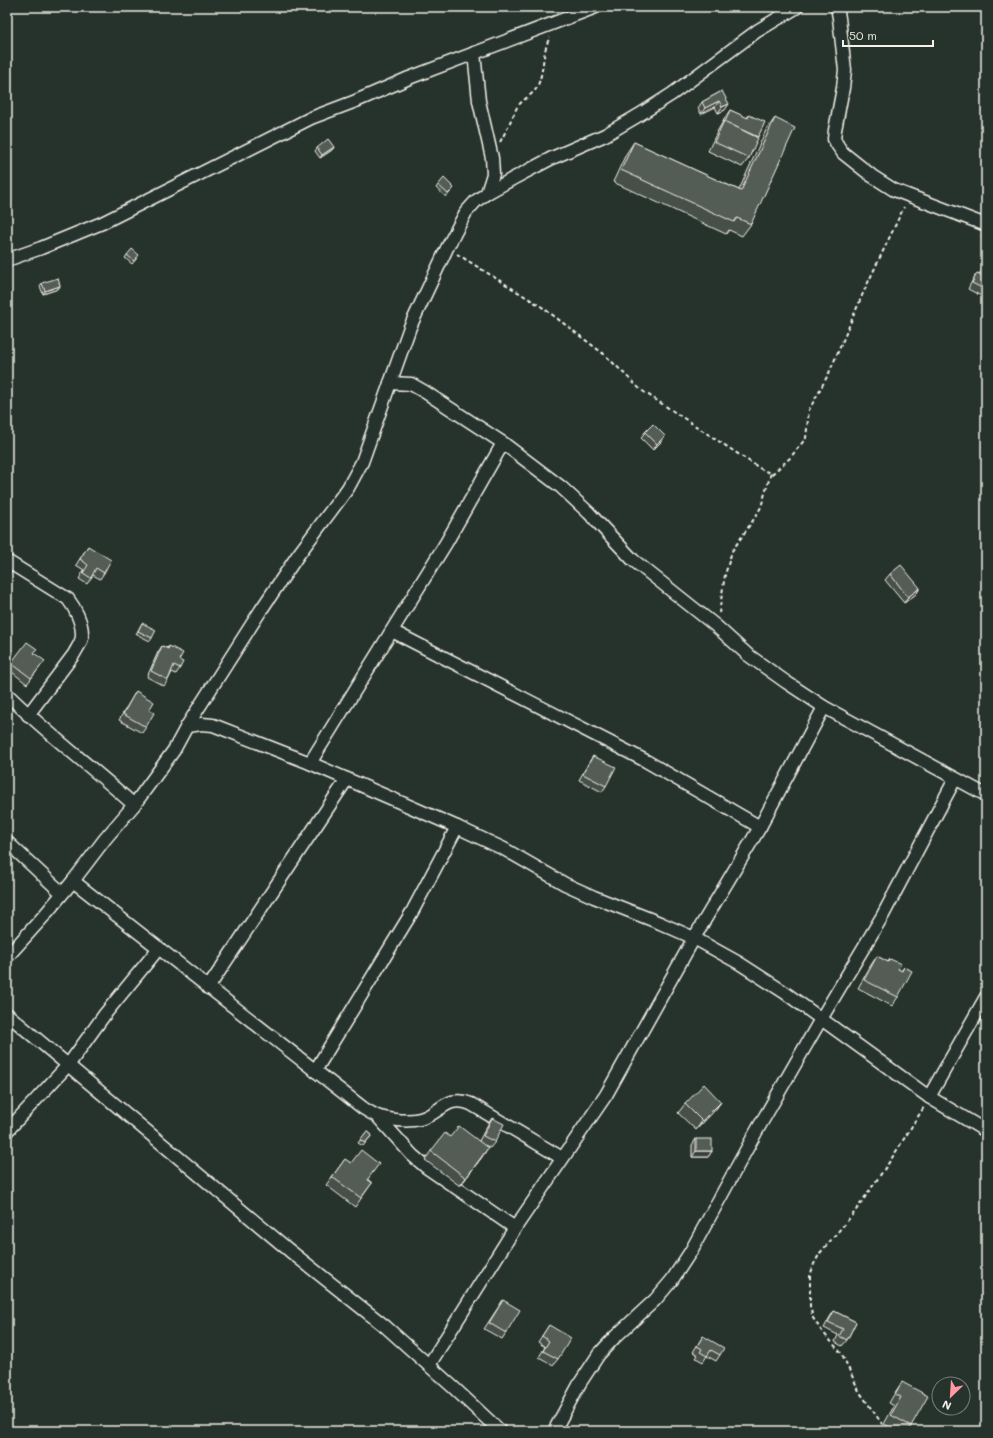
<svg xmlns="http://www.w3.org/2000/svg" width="993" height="1438" font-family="Mali,sans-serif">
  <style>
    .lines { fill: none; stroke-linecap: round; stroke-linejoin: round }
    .minor-casing { stroke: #f4f1e8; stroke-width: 15 }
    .path { stroke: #f4f1e8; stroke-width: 2; stroke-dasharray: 4 3; stroke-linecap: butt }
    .minor { stroke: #26332d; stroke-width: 12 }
    .wall { fill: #474f49; stroke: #f4f1e8 }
    .shaded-wall { fill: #39403c; stroke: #f4f1e8 }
    .building { fill: #525c55; stroke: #f4f1e8 }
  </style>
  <rect width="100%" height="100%" fill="#26332d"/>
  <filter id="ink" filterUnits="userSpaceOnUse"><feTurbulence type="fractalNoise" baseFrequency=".025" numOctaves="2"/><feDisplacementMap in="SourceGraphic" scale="8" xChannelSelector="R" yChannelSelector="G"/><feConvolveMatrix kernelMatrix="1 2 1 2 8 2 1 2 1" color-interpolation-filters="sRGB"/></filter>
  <g filter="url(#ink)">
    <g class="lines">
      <defs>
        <g id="minor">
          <polyline points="837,7 839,18 845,70 843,88 835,130 834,139 838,146 843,153 872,176 894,190 986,225"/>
          <polyline points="474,53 479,101 492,158 493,174 487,193"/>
          <polyline points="7,260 41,248 102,223 311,118 356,101 409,78 596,7"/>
          <polyline points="390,383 411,384 425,392 503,443 561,487 589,513 633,560 716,626 748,655 786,682 824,707 986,795"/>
          <path d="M 7,561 L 68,599 C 75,608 82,622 82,634 C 83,641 77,648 74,654 L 28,715"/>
          <polyline points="392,631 646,761 760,827"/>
          <path d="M 7,694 C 47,734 92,767 134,805"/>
          <polyline points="187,726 202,724 213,725 310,763 457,827 504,849 565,884 594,897 660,923 694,938 739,963 784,992 929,1097 986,1131"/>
          <polyline points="310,763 446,543 503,443"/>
          <polyline points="7,842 62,893"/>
          <path d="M 73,881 L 363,1108 C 368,1111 374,1115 380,1117 C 392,1120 408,1122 420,1119 C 442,1113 446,1094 471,1104 L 562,1158"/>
          <polyline points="7,957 43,917 73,881 105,839 134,805 161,768 174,750 187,726 261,610 298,555 348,488 362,462 410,327 447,248 466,212 476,201 487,193 516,177 552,158 605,135 639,115 672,94 757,31 797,7"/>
          <polyline points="208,988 347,779"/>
          <polyline points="7,1014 290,1251 386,1327 454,1388 500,1431"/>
          <polyline points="315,1071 412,912 457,827"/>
          <polyline points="929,1097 986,997"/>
          <polyline points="378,1117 412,1155 426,1167 515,1228"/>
          <polyline points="7,1131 69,1064 105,1014 159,948"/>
          <polyline points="429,1365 515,1228 606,1095 694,938 760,827 824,707"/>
          <polyline points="554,1431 580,1383 599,1354 615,1337 655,1300 672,1280 691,1251 756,1132 821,1019 883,915 955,779"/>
        </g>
      </defs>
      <use href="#minor" class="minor-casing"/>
      <g class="path">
        <path d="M 500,142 C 504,135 508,127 511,120 C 514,115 515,110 518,106 C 523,99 531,96 536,89 C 545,73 541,54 550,37"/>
        <polyline points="457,254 542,307 605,355 641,390 761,469 772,474 790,458 806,438 809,410 829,373 864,291 904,207"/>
        <polyline points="719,613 725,575 732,551 756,516 761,507 771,473"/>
        <polyline points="887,1431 859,1391 842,1354 821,1330 813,1318 810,1306 810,1276 814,1264 820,1253 854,1213 890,1161 924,1107"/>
      </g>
      <use href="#minor" class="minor"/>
    </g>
    <g class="wall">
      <polygon points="722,91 725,110 718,113 715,107 701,114 698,108 702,102"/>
      <polygon points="730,110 747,118 749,115 757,137 749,158 742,167 708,151 718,130 721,125 726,116"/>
      <polygon points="775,118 751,224 742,236 729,230 726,234 613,182 626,154 634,142 739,190 766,130"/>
      <polygon points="334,147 332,150 320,158 315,151 317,148"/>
      <polygon points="438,185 454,188 446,197 436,188"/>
      <polygon points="985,230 986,230 986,244 981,236"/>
      <polygon points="127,255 137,258 132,264 125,258"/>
      <polygon points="986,255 986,292 983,297 968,289 973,279 977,273 979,274 986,265 981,262"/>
      <polygon points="42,283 60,286 58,289 43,294 40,286"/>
      <polygon points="645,432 661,442 653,450 641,438"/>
      <polygon points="88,546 104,573 100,579 93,575 87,584 79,579 84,570 76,565"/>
      <polygon points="890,574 920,588 916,594 904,603 885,580"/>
      <polygon points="142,623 152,638 150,641 136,634"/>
      <polygon points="162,646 167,648 169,646 179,660 180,668 176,674 172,672 168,680 164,686 147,677 158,652"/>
      <polygon points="34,653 40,667 27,684 7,668 11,663"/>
      <polygon points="136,691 146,727 142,733 119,720"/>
      <polygon points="593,756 606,786 602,792 579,780 589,762"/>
      <polygon points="877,956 888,962 890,959 898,969 901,971 904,967 898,997 892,1006 858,988 871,965"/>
      <polygon points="721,1102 715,1110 696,1130 678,1113 685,1104"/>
      <polygon points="492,1118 495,1142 490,1148 485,1145 482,1157 460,1186 425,1160 431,1151 450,1137 479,1141 488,1124"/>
      <polygon points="367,1131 372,1135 363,1146 358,1143"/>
      <polygon points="696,1139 712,1151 708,1157 692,1157 692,1145"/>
      <polygon points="345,1159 372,1183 355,1207 326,1185"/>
      <polygon points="503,1300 506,1333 502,1339 484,1329"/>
      <polygon points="834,1311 856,1322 847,1340 842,1346 835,1342 838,1335 824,1328 830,1317"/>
      <polygon points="549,1325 558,1359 553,1365 539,1357 545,1347 538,1342"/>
      <polygon points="703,1336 720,1355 716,1361 707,1356 703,1362 696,1358 698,1355 693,1352"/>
      <polygon points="902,1382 911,1426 908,1431 898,1431 884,1424 894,1406 889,1403 896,1391"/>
    </g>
    <g class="shaded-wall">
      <polygon points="719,101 715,107 701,114 705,108"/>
      <polygon points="729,104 725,110 718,113 722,107"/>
      <polygon points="334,147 332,150 320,158 322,155"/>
      <polygon points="60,286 58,289 43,294 45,291"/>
      <polygon points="665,436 661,442 653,450 657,444"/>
      <polygon points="920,588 916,594 904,603 908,597"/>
      <polygon points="721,1102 715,1110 696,1130 702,1121"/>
      <polygon points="488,1148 482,1157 460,1186 466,1178"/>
      <polygon points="696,1151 712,1151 708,1157 692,1157"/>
    </g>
    <g class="building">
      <polygon points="722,91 729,104 722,107 719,101 705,108 702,102"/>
      <polygon points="730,110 748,118 749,115 765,122 758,137 725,122"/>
      <polygon points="775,118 795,128 751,224 737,218 734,222 621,170 634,142 741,191"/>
      <polygon points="724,121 758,138 749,158 714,142"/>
      <polygon points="328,139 334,147 322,155 317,148"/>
      <polygon points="444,178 454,188 448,194 438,185"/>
      <polygon points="132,249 139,255 134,261 127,255"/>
      <polygon points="986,264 986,271 983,269"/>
      <polygon points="977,273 986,277 986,290 972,283"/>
      <polygon points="58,278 60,286 45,291 42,283"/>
      <polygon points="653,424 665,436 657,444 645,432"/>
      <polygon points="88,546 111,560 104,573 96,568 91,578 83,573 88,565 80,559"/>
      <polygon points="901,565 920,588 908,597 890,574"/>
      <polygon points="142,623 156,630 152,638 138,631"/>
      <polygon points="27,642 37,649 34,653 45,661 31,678 11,663"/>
      <polygon points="162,646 168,649 169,646 183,653 179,660 183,662 180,668 174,665 168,680 151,671"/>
      <polygon points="136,691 154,702 149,710 154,713 146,727 123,714"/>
      <polygon points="593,756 616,767 606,786 583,774"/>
      <polygon points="877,956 888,962 890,959 901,964 898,969 902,971 904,967 912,971 898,997 864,980"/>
      <polygon points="704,1084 721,1102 702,1121 685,1104"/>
      <polygon points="492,1118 504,1124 495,1142 483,1136"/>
      <polygon points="459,1126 488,1148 466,1178 431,1151 445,1133 450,1137"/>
      <polygon points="367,1131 372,1135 365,1143 360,1140"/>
      <rect x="696" y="1139" width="16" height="12"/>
      <polygon points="361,1150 379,1164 367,1180 372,1183 361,1198 332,1177 345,1159 351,1163"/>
      <polygon points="503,1300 520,1310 506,1333 489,1323"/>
      <polygon points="834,1311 856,1322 847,1340 839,1336 843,1329 828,1322"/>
      <polygon points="549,1325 571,1338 558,1359 543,1351 549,1341 542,1336"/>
      <polygon points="703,1336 724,1348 720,1355 711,1350 707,1356 700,1352 702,1349 697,1346"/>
      <polygon points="902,1382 928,1396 911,1426 891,1415 901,1397 895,1394"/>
    </g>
  </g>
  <rect width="993" height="1438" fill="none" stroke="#26332d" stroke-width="24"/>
  <rect x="12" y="12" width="969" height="1414" fill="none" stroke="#f4f1e8" stroke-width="1.5" filter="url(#ink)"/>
  <g transform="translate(951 1396) rotate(205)"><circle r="19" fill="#26332d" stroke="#787f78"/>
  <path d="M0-3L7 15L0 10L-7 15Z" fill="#ff9aa2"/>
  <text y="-6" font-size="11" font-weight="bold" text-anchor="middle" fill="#f4f1e8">N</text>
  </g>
  <path d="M843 40v6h90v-6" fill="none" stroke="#f4f1e8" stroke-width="2"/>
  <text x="849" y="40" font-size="12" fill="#f4f1e8" stroke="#26332d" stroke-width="3" paint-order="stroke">50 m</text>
</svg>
